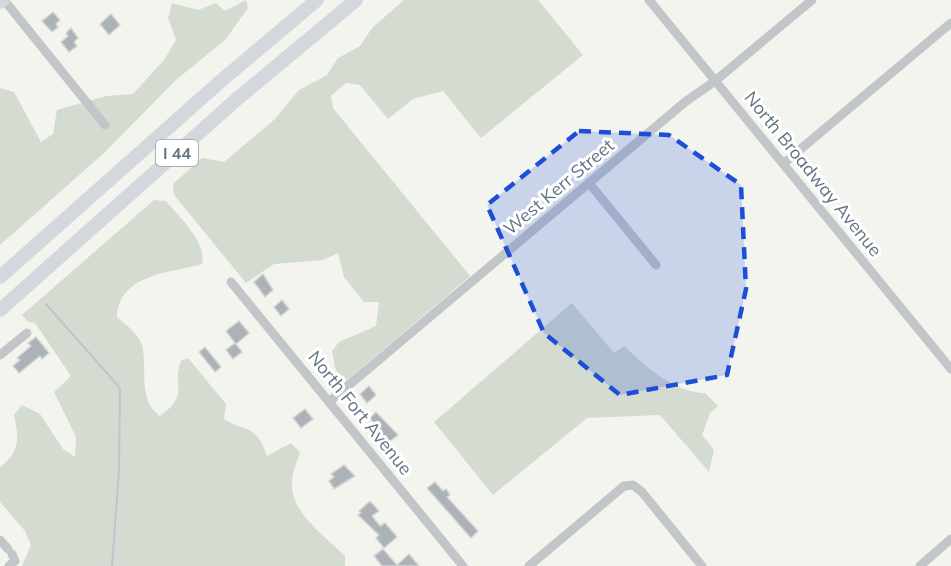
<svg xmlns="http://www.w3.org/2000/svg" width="951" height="566" font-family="Mulish,sans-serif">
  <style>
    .green { fill: #d4dbd0 }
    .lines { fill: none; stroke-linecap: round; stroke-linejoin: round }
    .stream { stroke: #bbc7cc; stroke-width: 2 }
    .building { fill: #abb3b8; stroke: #d5d5d2; stroke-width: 1.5 }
    .minor { stroke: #c3c6c9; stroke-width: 9 }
    .major { stroke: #d2d8dc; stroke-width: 12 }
    .highway { stroke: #d2d8dc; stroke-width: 14 }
    .marked { fill: #1d4ed8; fill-opacity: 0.2; stroke: #1d4ed8; stroke-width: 4.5; stroke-dasharray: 12 8; stroke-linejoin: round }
    .labels { text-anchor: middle; stroke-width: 6; stroke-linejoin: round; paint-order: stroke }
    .shield { fill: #fff; stroke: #909da8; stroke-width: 1.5 }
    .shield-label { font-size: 16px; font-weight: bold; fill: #617382 }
    .street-label { font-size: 18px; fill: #617382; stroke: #fff }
  </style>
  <rect width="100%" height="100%" fill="#f4f4ef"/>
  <g class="green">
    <polygon points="246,0 248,8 225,40 177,79 104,153 0,245 0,88 14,92 41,142 53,134 57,110 106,96 133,94 164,60 176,40 168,18 172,3 198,10 216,3 225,11"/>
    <polygon points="404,0 538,0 583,55 481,138 443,91 413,99 388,119 360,85 346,83 331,96 333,108 470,276 344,383 335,368 332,351 339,342 376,326 379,302 364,302 344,277 338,253 323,260 274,264 246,283 174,195 173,184 202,158 224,162 275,119 299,90 327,75 338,58 360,46 372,28"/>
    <path d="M 154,200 L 166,201 C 179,217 207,242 202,264 C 172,273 119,273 117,317 C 125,324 139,334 142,345 C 148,369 137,400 160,416 C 191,393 171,388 181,361 L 188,358 L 226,404 L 224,419 C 249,434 255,423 267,456 L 291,443 L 300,452 C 297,461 293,471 292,480 C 289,512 325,536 345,556 L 345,566 L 22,566 L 31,545 L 25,531 L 0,502 L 0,467 C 20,452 19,439 14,415 L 22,405 L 40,414 L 63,449 L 75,457 L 76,437 L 54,392 L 71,376 L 35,323 L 28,322 L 22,315 Z"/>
    <path d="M 572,303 L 614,353 L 624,346 C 645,366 675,393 705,393 L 718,406 L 710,413 L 702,435 L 714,450 L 709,472 L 660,415 L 587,418 L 493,495 L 434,422 Z"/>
  </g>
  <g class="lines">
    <polyline class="stream" points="46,304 120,388 119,471 112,566"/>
  </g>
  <g class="building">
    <polygon points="53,12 60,20 56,24 58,27 52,32 42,21"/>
    <polygon points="111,14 120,25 109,35 100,24"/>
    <polygon points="71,28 78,38 74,42 77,46 69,52 61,42 68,36 66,33"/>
    <polygon points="263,274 273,290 265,297 254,282"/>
    <polygon points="282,300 289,309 281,316 274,307"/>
    <polygon points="239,321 249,333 236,344 242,352 233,359 226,350 235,343 226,331"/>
    <polygon points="36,337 49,353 42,359 40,356 19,373 13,366 20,360 17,358 31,346 28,343"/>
    <polygon points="205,347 221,367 215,372 199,352"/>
    <polygon points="369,386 376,395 367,403 360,394"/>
    <polygon points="305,409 313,419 301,428 293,418"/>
    <polygon points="376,412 398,435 388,443 370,418"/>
    <polygon points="344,465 355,476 334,489 329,481 334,477 331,474"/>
    <polygon points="435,482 443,491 446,489 450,495 447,497 478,531 471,538 427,488"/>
    <polygon points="370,501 379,511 372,516 380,526 385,523 397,537 384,548 376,538 379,535 358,515 361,513 359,511"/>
    <polygon points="383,549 397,565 409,554 419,566 382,566 374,556"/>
  </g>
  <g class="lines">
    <g class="minor">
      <polyline points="4,0 105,125"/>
      <polyline points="649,0 951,369"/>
      <polyline points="784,163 951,23"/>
      <polyline points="589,183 656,265"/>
      <polyline points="231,282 463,566"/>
      <polyline points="0,355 27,333"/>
      <polyline points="330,401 685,102 715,81 812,0"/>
      <polyline points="0,540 8,549"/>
      <polyline points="9,566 15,561 12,554"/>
      <polyline points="529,566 624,486 633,485 642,492 702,566"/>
      <polyline points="920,566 951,539"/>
    </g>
    <polyline class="major" points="0,3 4,0"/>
    <g class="highway">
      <polyline points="0,277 222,80 317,0"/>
      <polyline points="0,310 237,99 356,0"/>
    </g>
  </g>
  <path class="marked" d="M 579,131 L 669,135 L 741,185 L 746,289 L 727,375 L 620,395 L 544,333 L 487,205 Z"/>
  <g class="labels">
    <rect class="shield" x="156" y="140" width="42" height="26" rx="4.5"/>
    <g class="shield-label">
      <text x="177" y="159">I 44</text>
    </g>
    <g class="street-label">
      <text transform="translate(813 174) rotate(51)" y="6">North Broadway Avenue</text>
      <text transform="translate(559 187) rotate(-40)" y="6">West Kerr Street</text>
      <text transform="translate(360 413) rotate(51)" y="6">North Fort Avenue</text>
    </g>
  </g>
</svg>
